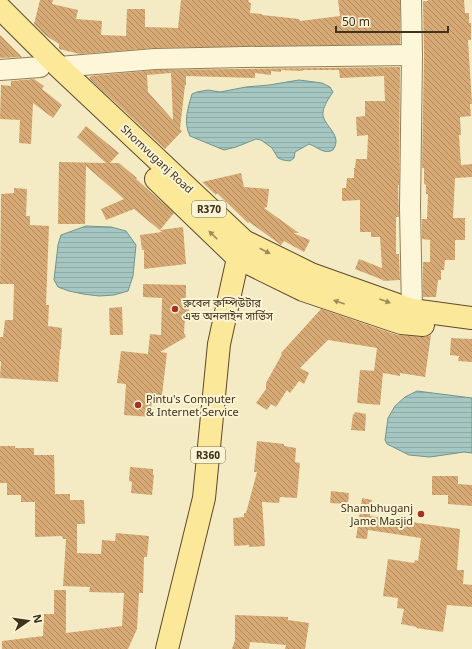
<svg xmlns="http://www.w3.org/2000/svg" width="472" height="649" font-family="Georgia,'Noto Sans Bengali',serif">
  <style>
    .water { fill: url(#water-rules); stroke: #6b9691 }
    .building { fill: url(#building-back-hatch); fill-rule: evenodd }
    .lines { fill: none; stroke-linecap: round; stroke-linejoin: round }
    .minor-casing { stroke: #927d57; stroke-width: 22 }
    .major-casing { stroke: #5f4a2c; stroke-width: 24 }
    .minor { stroke: #fdf6d9; stroke-width: 20 }
    .major { stroke: #fbe898; stroke-width: 22 }
    .oneway { fill: #9e8d5a }
    .poi-dot { fill: #a92f1f; stroke: #faf4d5; stroke-width: 1.5 }
    .labels { text-anchor: middle; stroke-width: 4; stroke-linejoin: round; paint-order: stroke }
    .shield { fill: #faf4d5; stroke: #786c54; stroke-width: 1 }
    .shield-label { font-size: 10px; font-weight: bold; fill: #40321d }
    .street-label { font-size: 11px; fill: #40321d; stroke: #faf4d5 }
    .poi-label { font-size: 11px; fill: #40321d; stroke: #faf4d5; text-anchor: start }
  </style>
  <defs>
    <pattern id="water-rules" width="6" height="5" patternUnits="userSpaceOnUse"><rect width="6" height="5" fill="#a6c7c1"/><path d="M0 2.5h6" fill="none" stroke="#90aba5"/></pattern>
    <pattern id="building-back-hatch" width="6" height="6" patternUnits="userSpaceOnUse"><rect width="6" height="6" fill="#d7aa75"/><path d="M-1 5l2 2M0 0l6 6M5-1l2 2" fill="none" stroke="#b08b5f"/></pattern>
  </defs>
  <rect width="100%" height="100%" fill="#f4ebc4"/>
  <g class="water">
    <path d="M 299,80 L 322,83 L 330,87 L 333,92 C 329,98 324,105 323,112 C 321,125 344,134 333,150 C 324,155 318,147 309,144 L 295,152 L 294,158 L 290,161 L 283,160 L 278,158 L 272,148 L 261,140 L 256,139 L 236,147 L 224,150 L 190,136 C 183,122 188,108 192,94 L 197,92 L 208,90 L 220,92 L 246,87 L 269,85 Z"/>
    <polygon points="86,226 111,227 126,231 136,245 133,276 128,291 114,295 99,296 83,294 69,291 58,287 54,280 58,245 61,235"/>
    <polygon points="417,391 472,398 472,453 464,452 430,457 409,455 387,444 385,440 388,418 395,406 405,397"/>
  </g>
  <g class="building">
    <polygon points="40,0 53,0 52,4 78,10 76,19 102,21 101,35 126,36 127,9 145,9 145,27 178,28 181,0 249,0 248,2 251,3 250,13 262,14 262,15 299,19 300,21 340,16 338,0 400,0 400,44 155,48 80,54 59,49 59,44 45,35 34,24"/>
    <polygon points="428,0 464,0 465,13 469,13 469,23 471,23 471,40 468,40 472,104 470,104 471,116 460,117 461,135 459,135 461,165 472,164 472,177 455,178 453,218 465,218 465,240 455,240 455,260 445,260 444,270 441,270 441,280 438,280 436,297 423,297 423,262 430,262 430,240 422,239 422,219 427,219 428,194 426,194 426,185 424,184 424,168 422,168 424,55 423,1 428,1"/>
    <polygon points="0,35 22,57 0,58"/>
    <path d="M 400,67 L 399,185 L 398,185 L 399,217 L 396,217 L 396,254 L 399,254 L 400,280 L 383,281 L 383,280 L 355,269 L 359,259 L 382,268 L 380,237 L 371,237 L 371,232 L 360,232 L 360,200 L 342,201 L 342,188 L 346,188 L 347,178 L 354,178 L 354,168 L 355,168 L 356,159 L 367,159 L 368,135 L 357,136 L 356,117 L 365,116 L 365,101 L 385,101 L 384,76 L 340,78 L 339,70 L 303,70 L 303,71 L 281,70 L 281,72 L 271,71 L 271,75 L 255,73 L 255,78 L 186,76 L 186,85 L 185,85 L 180,129 L 182,131 L 165,149 L 89,78 L 91,76 L 156,70 ZM 171,73 L 173,120 L 148,92 L 147,75 Z"/>
    <polygon points="34,79 44,86 42,89 62,105 53,118 33,103 31,144 19,143 20,120 0,119 1,85 11,86 11,81"/>
    <polygon points="86,126 119,153 110,163 119,163 137,178 136,179 174,213 160,230 183,227 186,264 144,269 144,250 142,250 140,235 162,232 134,209 106,220 101,209 124,199 86,166 85,224 58,224 59,162 106,163 77,137"/>
    <polygon points="241,173 244,187 269,189 267,207 264,208 299,233 293,233 310,240 304,252 284,241 281,245 249,222 248,223 217,193 216,195 202,182"/>
    <polygon points="14,188 27,189 26,216 30,216 30,225 49,226 46,305 49,305 48,326 62,328 61,349 60,349 58,382 0,378 1,361 0,361 0,337 3,337 5,320 13,320 14,284 0,284 1,194 14,193"/>
    <polygon points="143,284 186,285 186,300 189,300 189,317 185,317 184,333 186,337 160,352 167,353 162,395 152,395 151,417 124,415 126,384 117,383 121,351 148,354 150,334 161,335 162,298 143,297"/>
    <polygon points="122,307 123,335 110,335 109,308"/>
    <polygon points="321,309 397,335 422,337 428,336 431,335 425,377 400,373 400,376 383,373 380,405 357,403 360,370 377,371 374,371 377,348 328,340 300,368 309,373 304,384 299,381 290,393 287,390 276,407 271,404 267,410 256,403 266,389 266,383 282,354 281,353"/>
    <polygon points="451,338 472,339 472,362 458,361 459,356 450,355"/>
    <polygon points="355,412 366,414 365,431 351,430 353,414 354,415"/>
    <polygon points="257,441 284,444 284,446 296,448 295,462 300,463 297,498 280,497 279,503 262,502 265,546 249,547 249,545 234,546 233,518 244,517 244,513 246,513 257,472 254,472"/>
    <polygon points="0,446 15,446 15,448 34,448 34,455 54,455 55,494 70,494 70,500 84,500 85,524 77,524 77,553 101,554 102,540 115,541 116,533 149,536 147,557 144,557 143,593 139,593 137,629 128,649 2,649 2,641 43,636 44,614 54,614 54,590 66,590 66,633 122,626 124,593 89,592 90,587 63,586 66,539 63,539 62,536 35,537 35,502 21,502 21,495 7,495 7,483 0,483"/>
    <polygon points="130,467 153,469 153,475 154,475 152,495 131,493 132,482 129,481"/>
    <polygon points="432,476 458,476 458,484 472,485 472,506 448,504 448,495 432,495"/>
    <polygon points="331,491 349,493 348,504 330,503"/>
    <polygon points="362,498 372,500 370,516 460,529 457,570 464,570 463,584 472,585 472,607 447,605 443,632 416,628 417,627 401,624 404,609 397,608 398,598 383,596 388,559 414,563 415,560 418,561 421,538 368,530 367,539 356,538"/>
    <polygon points="235,615 288,617 288,620 309,623 305,649 285,649 286,645 250,642 249,649 232,649 235,640"/>
  </g>
  <g class="lines">
    <defs>
      <g id="minor">
        <polyline points="411,0 412,55 410,207 412,310"/>
        <polyline points="59,67 155,59 244,57 412,55"/>
        <polyline points="0,70 40,67"/>
      </g>
      <g id="major">
        <polyline points="0,8 59,67 244,241 311,274 412,310 472,318"/>
        <polyline points="156,179 238,258 303,290 401,323 423,325"/>
        <polyline points="167,649 204,498 219,344 238,258 243,244"/>
      </g>
    </defs>
    <use href="#minor" class="minor-casing"/>
    <use href="#major" class="major-casing"/>
    <use href="#minor" class="minor"/>
    <use href="#major" class="major"/>
  </g>
  <defs><path id="oneway-solid" d="M-6-.8H1V-3.2L6.5 0L1 3.2V.8H-6Z"/></defs>
  <g class="oneway">
    <use href="#oneway-solid" transform="translate(213 235) rotate(-136)"/>
    <use href="#oneway-solid" transform="translate(265 251) rotate(27)"/>
    <use href="#oneway-solid" transform="translate(385 301) rotate(20)"/>
    <use href="#oneway-solid" transform="translate(339 302) rotate(-161)"/>
  </g>
  <g class="poi-dot">
    <circle cx="175" cy="309" r="4"/>
    <circle cx="138" cy="405" r="4"/>
    <circle cx="421" cy="514" r="4"/>
  </g>
  <g class="labels">
    <g class="shield">
      <rect x="192" y="201" width="34" height="16" rx="3"/>
      <rect x="191" y="447" width="34" height="16" rx="3"/>
    </g>
    <g class="shield-label">
      <text x="209" y="213">R370</text>
      <text x="208" y="459">R360</text>
    </g>
    <g class="street-label">
      <text transform="translate(157 159) rotate(43)" y="4">Shomvuganj Road</text>
    </g>
    <g class="poi-label">
      <text x="183" y="307">রুবেল কম্পিউটার<tspan x="183" dy="13">এন্ড অনলাইন সার্ভিস</tspan></text>
      <text x="146" y="403">Pintu's Computer<tspan x="146" dy="13">&amp; Internet Service</tspan></text>
      <text x="413" y="512" text-anchor="end">Shambhuganj<tspan x="413" dy="13">Jame Masjid</tspan></text>
    </g>
  </g>
  <g transform="translate(28 621) rotate(77)" stroke="#faf4d5" stroke-width="3" paint-order="stroke">
  <path d="M0-3L7 15L0 10L-7 15Z" fill="#40321d"/>
  <text y="-6" font-size="11" font-weight="bold" text-anchor="middle" fill="#40321d">N</text>
  </g>
  <path d="M336 26v6h112v-6" fill="none" stroke="#40321d" stroke-width="2"/>
  <text x="342" y="26" font-size="12" fill="#40321d" stroke="#faf4d5" stroke-width="3" paint-order="stroke">50 m</text>
</svg>
